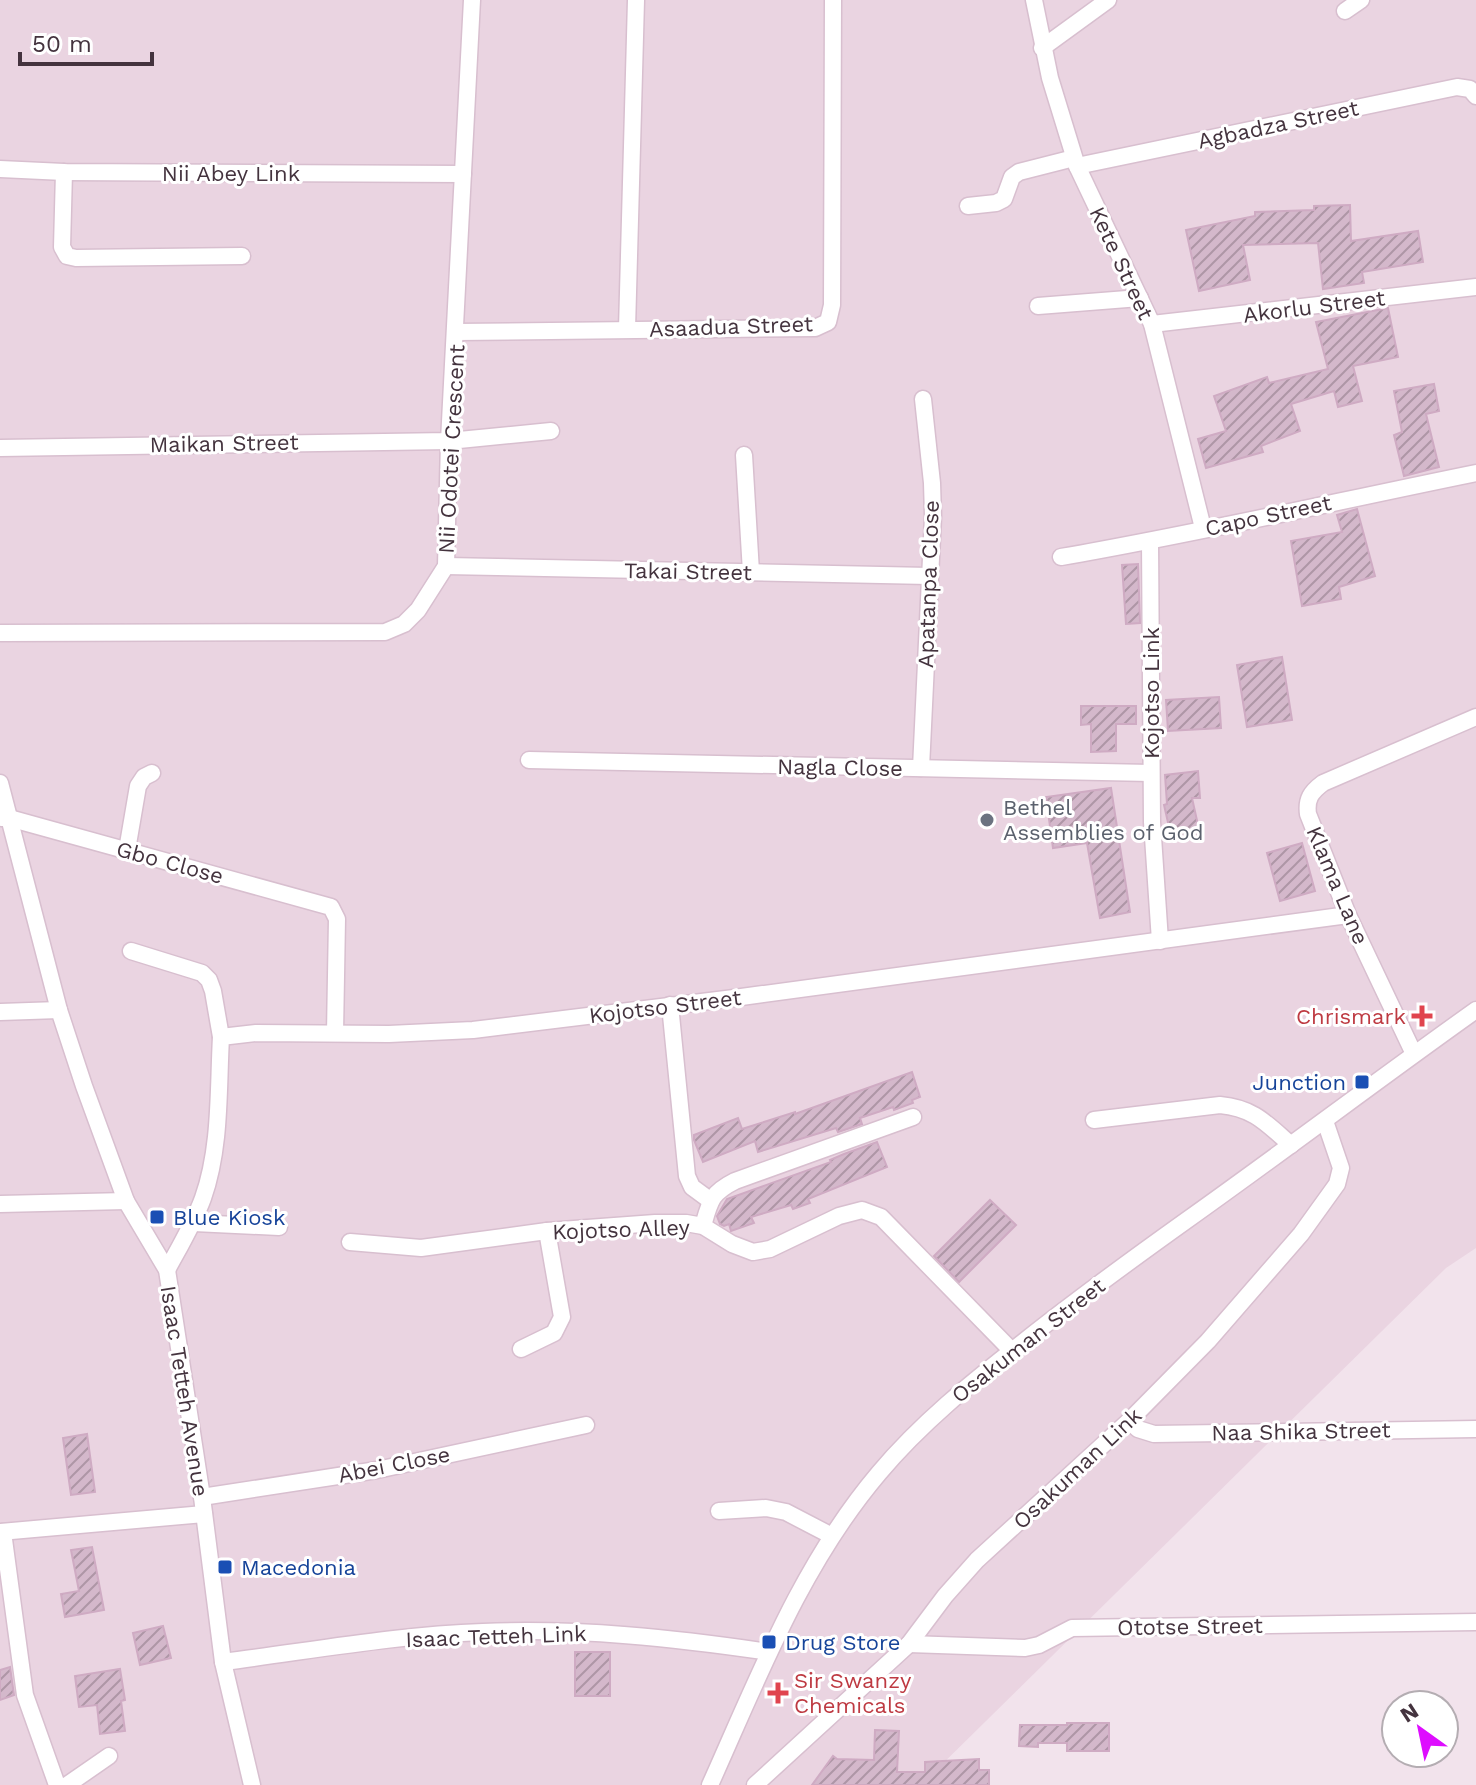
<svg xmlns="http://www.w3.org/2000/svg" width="1476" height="1785" font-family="'Work Sans',sans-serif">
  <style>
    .residential { fill: #ead4e1 }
    .building { fill: url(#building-hatch); stroke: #cfabc3; stroke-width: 2 }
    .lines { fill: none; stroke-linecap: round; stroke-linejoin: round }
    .minor-casing { stroke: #d8bfcf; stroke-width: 19 }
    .minor { stroke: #fff; stroke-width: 16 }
    .worship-dot { fill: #6b7280; stroke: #fff; stroke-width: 3 }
    .health-dot { fill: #e0444e; stroke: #fff; stroke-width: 3 }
    .transit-dot { fill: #1a4fb4; stroke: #fff; stroke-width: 3 }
    .labels { text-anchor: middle; stroke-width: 6; stroke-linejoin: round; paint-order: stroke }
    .street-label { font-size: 22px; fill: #44333e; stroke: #fff }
    .worship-label { font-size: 22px; fill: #5b616d; stroke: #fff; text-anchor: start }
    .health-label { font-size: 22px; fill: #be3a42; stroke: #fff; text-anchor: end }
    .transit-label { font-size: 22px; fill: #164399; stroke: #fff; text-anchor: start }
  </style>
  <defs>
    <pattern id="building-hatch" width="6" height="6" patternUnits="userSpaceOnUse" patternTransform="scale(2)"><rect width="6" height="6" fill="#d4b8cb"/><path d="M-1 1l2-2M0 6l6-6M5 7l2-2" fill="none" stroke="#ae96a6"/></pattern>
  </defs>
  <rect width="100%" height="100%" fill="#f2e3ec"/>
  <polygon class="residential" points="0,0 1476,0 1476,1248 1446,1268 921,1785 0,1785"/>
  <g class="building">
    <polygon points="1350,205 1351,241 1418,231 1423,262 1362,272 1364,283 1323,289 1318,243 1243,245 1250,280 1199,291 1186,230 1255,216 1255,212 1314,210 1314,206"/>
    <polygon points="1388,308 1398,357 1353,366 1362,401 1338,407 1334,391 1291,404 1300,431 1261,446 1263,452 1206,468 1198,439 1226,431 1214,396 1267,377 1269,383 1328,369 1316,322"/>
    <polygon points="1434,384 1439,411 1426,414 1439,467 1404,476 1394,435 1402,432 1394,391"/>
    <polygon points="1357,509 1375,576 1339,587 1341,599 1302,606 1291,541 1342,532 1337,515"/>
    <polygon points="1138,564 1140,623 1126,624 1122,565"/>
    <polygon points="1282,657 1292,720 1247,727 1237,665"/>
    <polygon points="1219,697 1221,728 1168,731 1166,700"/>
    <polygon points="1081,706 1136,706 1136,724 1116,724 1116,751 1091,752 1091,724 1081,725"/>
    <polygon points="1198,771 1200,798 1192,798 1200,834 1172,840 1164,805 1167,804 1165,775"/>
    <polygon points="1111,788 1130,912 1100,918 1087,843 1053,848 1046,797"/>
    <polygon points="1302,843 1315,891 1280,901 1267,853"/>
    <polygon points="912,1072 920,1097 912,1100 913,1103 894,1110 893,1107 860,1118 862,1124 838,1132 836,1128 758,1152 755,1141 703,1162 694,1140 694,1135 738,1118 742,1129 795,1112 795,1114"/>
    <polygon points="877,1142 887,1167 808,1199 810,1203 793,1209 791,1205 751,1217 754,1223 731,1231 729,1224 724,1226 720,1224 717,1216 727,1199 831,1162 830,1160 844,1154"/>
    <polygon points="990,1200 1016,1225 959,1282 934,1256"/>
    <polygon points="87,1434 95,1492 71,1495 63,1438"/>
    <polygon points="92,1547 104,1610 65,1617 61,1594 79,1591 71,1550"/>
    <polygon points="163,1626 171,1658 140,1665 133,1633"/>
    <rect x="575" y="1652" width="35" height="44"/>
    <polygon points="10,1667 14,1695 0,1700 0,1670"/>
    <polygon points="120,1669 125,1700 121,1701 125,1731 100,1734 97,1705 79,1707 75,1676"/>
    <polygon points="1067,1723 1109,1723 1109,1751 1067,1751 1067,1743 1038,1743 1038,1747 1019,1746 1020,1725 1067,1725"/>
    <polygon points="875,1730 899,1731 897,1772 925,1772 925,1762 979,1759 979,1770 989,1770 989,1785 812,1785 833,1756 837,1759 874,1760"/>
  </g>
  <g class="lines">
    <defs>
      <g id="minor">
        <polyline points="1034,0 1050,78 1077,166 1152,324 1203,528"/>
        <polyline points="1345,11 1361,0"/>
        <polyline points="1042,48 1108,0"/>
        <polyline points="1077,166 1457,87 1470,89 1476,96"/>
        <polyline points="0,169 64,172 463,174"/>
        <polyline points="64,172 62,247 67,256 76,258 242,256"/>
        <polyline points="968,206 996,203 1004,199 1012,177 1019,172 1074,158"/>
        <polyline points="1038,306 1140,298"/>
        <polyline points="1152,324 1476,287"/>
        <polyline points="627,329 636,0"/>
        <polyline points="456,332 815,328 828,322 832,305 833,0"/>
        <polyline points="0,448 449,441 551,431"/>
        <polyline points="744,455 751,572"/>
        <polyline points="1150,541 1152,822 1160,941"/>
        <path d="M 1061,557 C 1200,533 1338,501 1476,473"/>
        <polyline points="446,566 929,576"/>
        <polyline points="0,633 385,632 404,624 418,610 446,566 449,441 472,0"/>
        <polyline points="529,760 1151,773"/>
        <polyline points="921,768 933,516 932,483 923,399"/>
        <polyline points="0,783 59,1010 84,1086 126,1201 167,1270 202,1497 223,1662 252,1785"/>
        <polyline points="2,818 9,818 331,907 337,919 335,1033"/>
        <polyline points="127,850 138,786 144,777 152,773"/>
        <polyline points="131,951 202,973 209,980 213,991 221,1037"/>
        <polyline points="670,1005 687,1176 692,1187 711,1201"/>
        <polyline points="0,1012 59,1010"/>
        <path d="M 1414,1054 L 1348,915 L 1308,814 C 1306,799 1311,792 1323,783 L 1476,717"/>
        <path d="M 1094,1120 L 1220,1105 C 1254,1108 1267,1124 1291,1145"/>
        <polyline points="0,1204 126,1201"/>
        <polyline points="194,1223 279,1227"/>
        <path d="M 703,1226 C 710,1201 711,1193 735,1181 L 913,1117"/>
        <polyline points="350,1242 421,1248 547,1231 655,1223 686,1223 703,1226 732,1244 753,1252 770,1249 839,1216 862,1210 881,1217 1012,1351"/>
        <path d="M 167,1270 C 180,1246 194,1223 203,1198 C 221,1147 218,1090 221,1037 L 256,1033 L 389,1034 L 473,1030 L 734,998 L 1348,915"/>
        <polyline points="521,1349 554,1333 562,1317 547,1231"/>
        <polyline points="1129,1421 1138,1429 1154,1434 1476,1429"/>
        <polyline points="202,1497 377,1470 586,1425"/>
        <polyline points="719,1511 766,1508 786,1512 832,1536"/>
        <polyline points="0,1532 204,1514"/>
        <polyline points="3,1532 25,1695 57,1785"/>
        <polyline points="909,1644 1025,1648 1039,1645 1072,1628 1476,1622"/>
        <path d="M 223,1662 C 310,1651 396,1635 483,1632 C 580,1628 674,1638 769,1652"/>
        <polyline points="67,1785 109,1756"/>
        <path d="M 710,1785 C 759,1676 801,1565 879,1473 C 921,1423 972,1382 1022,1343 C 1076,1300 1131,1260 1187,1220 C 1284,1151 1379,1079 1476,1010"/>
        <polyline points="755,1785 909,1644 945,1596 977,1560 1129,1421 1208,1341 1301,1234 1337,1184 1341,1168 1325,1121"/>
      </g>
    </defs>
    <use href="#minor" class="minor-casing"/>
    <use href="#minor" class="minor"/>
  </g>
  <circle class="worship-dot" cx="987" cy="820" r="8"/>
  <g class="health-dot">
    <path d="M1418 1004h8v8h8v8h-8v8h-8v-8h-8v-8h8z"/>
    <path d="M774 1681h8v8h8v8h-8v8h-8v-8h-8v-8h8z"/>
  </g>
  <g class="transit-dot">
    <rect x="1354" y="1074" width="16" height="16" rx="4"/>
    <rect x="149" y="1209" width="16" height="16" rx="4"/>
    <rect x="217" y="1559" width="16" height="16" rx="4"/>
    <rect x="761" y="1634" width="16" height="16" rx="4"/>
  </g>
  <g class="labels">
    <g class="street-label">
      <text transform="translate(1278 124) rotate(-12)" y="8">Agbadza Street</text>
      <text x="231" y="181">Nii Abey Link</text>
      <text transform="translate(1122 263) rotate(65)" y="8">Kete Street</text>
      <text transform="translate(1314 306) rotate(-7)" y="8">Akorlu Street</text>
      <text transform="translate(731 326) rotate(-2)" y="8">Asaadua Street</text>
      <text transform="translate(224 443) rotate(-1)" y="8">Maikan Street</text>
      <text transform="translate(451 449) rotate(-87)" y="8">Nii Odotei Crescent</text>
      <text transform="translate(1268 515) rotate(-12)" y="8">Capo Street</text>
      <text transform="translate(688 571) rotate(1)" y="8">Takai Street</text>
      <text transform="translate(928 584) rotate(-88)" y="8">Apatanpa Close</text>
      <text transform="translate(1151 693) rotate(-90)" y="8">Kojotso Link</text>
      <text transform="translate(840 767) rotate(1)" y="8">Nagla Close</text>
      <text transform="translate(170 862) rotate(15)" y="8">Gbo Close</text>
      <text transform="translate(1338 885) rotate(67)" y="8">Klama Lane</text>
      <text transform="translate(665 1006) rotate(-7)" y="8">Kojotso Street</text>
      <text transform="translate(621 1229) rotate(-2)" y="8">Kojotso Alley</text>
      <text transform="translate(1028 1340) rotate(-38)" y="8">Osakuman Street</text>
      <text transform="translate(185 1391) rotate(81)" y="8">Isaac Tetteh Avenue</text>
      <text transform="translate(1301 1431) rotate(-1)" y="8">Naa Shika Street</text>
      <text transform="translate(394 1464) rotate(-11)" y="8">Abei Close</text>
      <text transform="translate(1077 1468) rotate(-43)" y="8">Osakuman Link</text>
      <text transform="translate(1190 1626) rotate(-1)" y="8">Ototse Street</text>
      <text transform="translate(496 1636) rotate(-2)" y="8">Isaac Tetteh Link</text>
    </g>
    <g class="worship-label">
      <text x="1003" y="815">Bethel<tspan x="1003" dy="25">Assemblies of God</tspan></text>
    </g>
    <g class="health-label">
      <text x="1406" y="1024">Chrismark</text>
      <text x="794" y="1688" text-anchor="start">Sir Swanzy<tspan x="794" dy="25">Chemicals</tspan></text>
    </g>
    <g class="transit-label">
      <text x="1346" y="1090" text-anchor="end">Junction</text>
      <text x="173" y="1225">Blue Kiosk</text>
      <text x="241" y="1575">Macedonia</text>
      <text x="785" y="1650">Drug Store</text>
    </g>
  </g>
  <g transform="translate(1420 1729) rotate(327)"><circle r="38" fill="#ffffff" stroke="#b4adb2" stroke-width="2"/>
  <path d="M0-6L14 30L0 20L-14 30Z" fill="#de0dff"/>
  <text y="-12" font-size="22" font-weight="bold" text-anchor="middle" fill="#44333e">N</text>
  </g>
  <path d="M20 52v12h132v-12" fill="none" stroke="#44333e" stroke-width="4"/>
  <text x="32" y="52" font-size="24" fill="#44333e" stroke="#ffffff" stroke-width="6" paint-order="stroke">50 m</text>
</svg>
